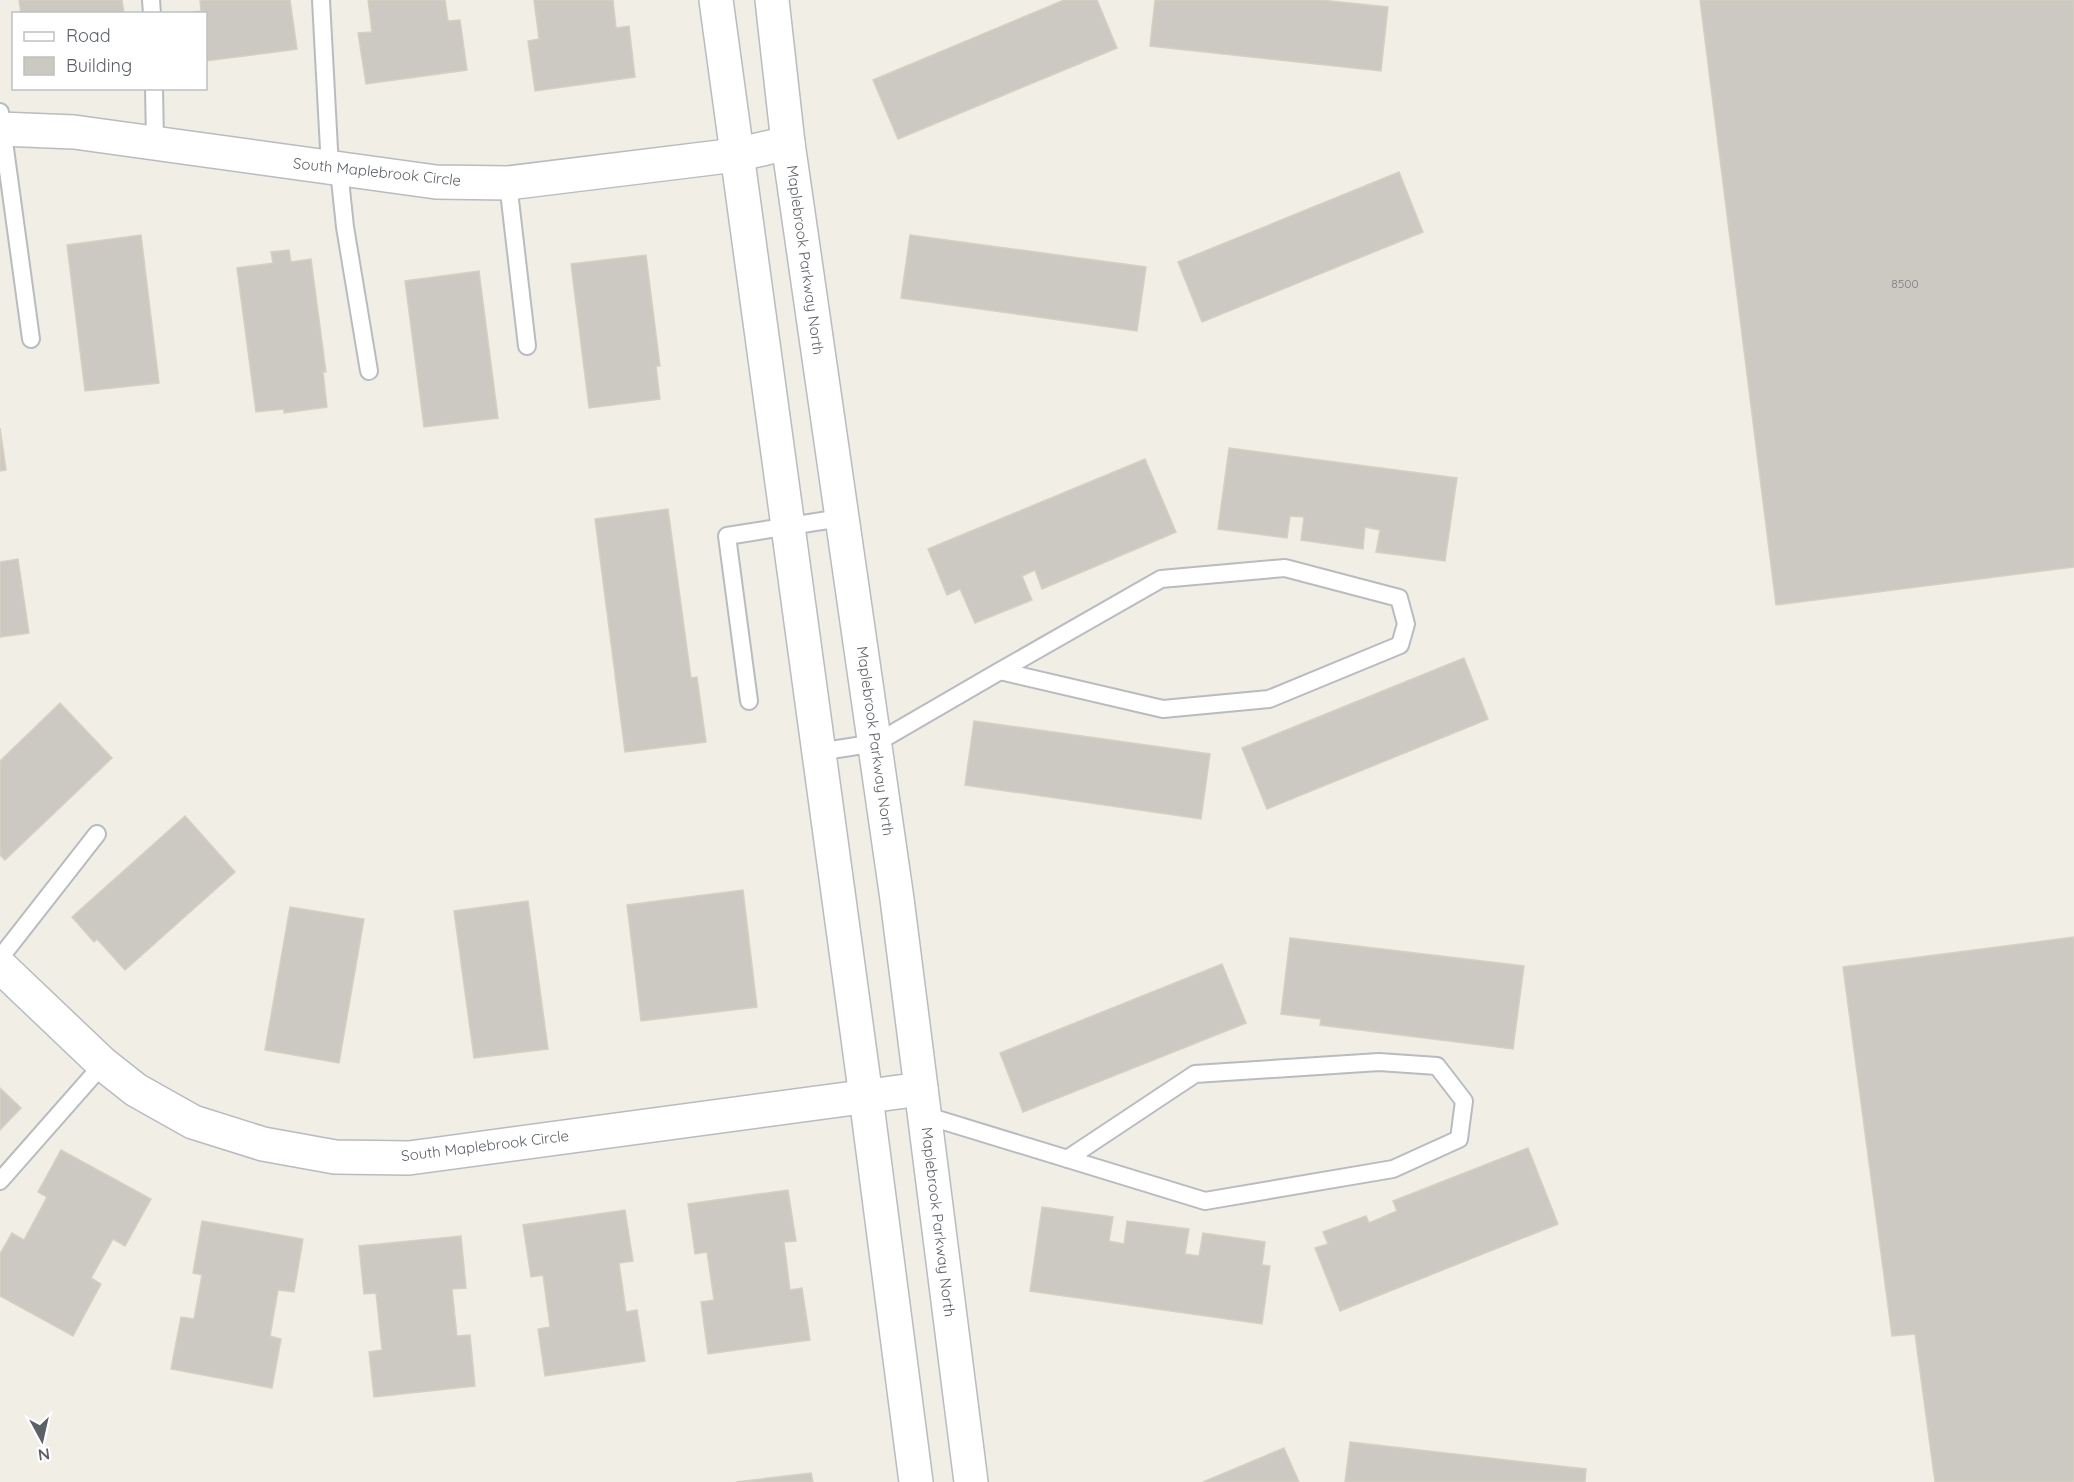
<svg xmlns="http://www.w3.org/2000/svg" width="2074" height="1482" font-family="Quicksand,sans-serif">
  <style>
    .building { fill: #ccc8c2; stroke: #d6d0c2; stroke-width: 1.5 }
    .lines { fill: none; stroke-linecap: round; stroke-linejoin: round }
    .service-casing { stroke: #b8bbc0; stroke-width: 20 }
    .minor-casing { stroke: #b8bbc0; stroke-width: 36 }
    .service { stroke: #fff; stroke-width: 16 }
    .minor { stroke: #fff; stroke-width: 33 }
    .labels { text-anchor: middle; stroke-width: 4.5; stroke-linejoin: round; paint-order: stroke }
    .number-label { font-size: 12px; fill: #787b7e }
    .street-label { font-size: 15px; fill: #5c6167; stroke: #fff }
  </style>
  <rect width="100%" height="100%" fill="#f1eee5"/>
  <g class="building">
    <polygon points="19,0 122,0 124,14 21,14"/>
    <polygon points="200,0 290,0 297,49 206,61 206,14 188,13 201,11"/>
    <polygon points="368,0 445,0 448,21 460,20 467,70 366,84 358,33 372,32"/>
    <polygon points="534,0 613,0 616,28 629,26 635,77 535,91 528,41 539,39"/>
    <polygon points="1064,0 1097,0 1117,48 898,139 873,80"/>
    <polygon points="1155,0 1321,0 1388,7 1381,71 1150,46"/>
    <polygon points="1700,0 2074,0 2074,567 1776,605"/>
    <polygon points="1399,172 1423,232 1202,322 1178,262"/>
    <polygon points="141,235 159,383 85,391 67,245"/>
    <polygon points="910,235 1146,267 1137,331 901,298"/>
    <polygon points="289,250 291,262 311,259 326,372 323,372 327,407 284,413 284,409 256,412 237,268 273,263 271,252"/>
    <polygon points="646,255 660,366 656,366 660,399 589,408 571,264"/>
    <polygon points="479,271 498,418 424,427 405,281"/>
    <polygon points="0,428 6,470 0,471"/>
    <polygon points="1229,448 1457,478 1445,561 1376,552 1380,530 1365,527 1363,549 1301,540 1304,517 1290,516 1287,538 1218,529"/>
    <polygon points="1145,459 1176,532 1042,589 1035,570 1022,576 1032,600 975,623 960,589 947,595 928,549"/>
    <polygon points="668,509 691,678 697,677 706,742 625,752 595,519"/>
    <polygon points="18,559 29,633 0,637 0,562"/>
    <polygon points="1464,658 1488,719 1267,809 1242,748"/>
    <polygon points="60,703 112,758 5,860 0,855 0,761"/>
    <polygon points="974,721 1210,754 1201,819 965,785"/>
    <polygon points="185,816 235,872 125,970 97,939 94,942 72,917"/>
    <polygon points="743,890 757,1007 641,1021 627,905"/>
    <polygon points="528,901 548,1049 474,1058 454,911"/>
    <polygon points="290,907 364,919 339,1063 265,1050"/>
    <polygon points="2074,937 2074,1482 1935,1482 1915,1334 1892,1336 1843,967"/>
    <polygon points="1290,938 1524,966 1513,1049 1320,1025 1321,1019 1281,1014"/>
    <polygon points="1222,964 1246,1023 1023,1112 1000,1053"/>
    <polygon points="0,1088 21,1108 0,1130"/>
    <polygon points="1528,1148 1558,1224 1340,1311 1315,1248 1328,1244 1323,1232 1366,1216 1369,1223 1397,1211 1393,1201"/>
    <polygon points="61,1150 151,1199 125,1246 113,1239 91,1278 101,1284 73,1336 0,1296 0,1254 12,1233 24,1240 47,1197 38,1192"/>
    <polygon points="788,1190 796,1241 784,1242 790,1290 802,1288 810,1340 708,1354 701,1302 714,1300 707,1252 695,1254 688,1204"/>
    <polygon points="1042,1207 1113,1217 1109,1241 1124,1244 1127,1221 1189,1229 1185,1254 1199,1256 1203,1233 1265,1242 1262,1265 1270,1266 1262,1324 1030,1291"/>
    <polygon points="625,1210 633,1261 619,1263 626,1312 637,1310 645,1361 545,1376 538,1329 550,1327 543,1275 531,1277 523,1225"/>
    <polygon points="202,1221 303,1239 294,1292 278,1290 270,1336 281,1339 272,1388 171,1369 181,1317 194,1319 202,1275 193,1273"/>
    <polygon points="461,1236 466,1288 452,1289 457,1336 470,1335 475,1386 374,1397 369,1352 382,1350 376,1293 364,1294 359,1246"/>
    <polygon points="1350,1442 1586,1469 1585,1482 1345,1482"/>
    <polygon points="1284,1448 1299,1482 1203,1482"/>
    <polygon points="811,1473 813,1482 736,1482"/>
  </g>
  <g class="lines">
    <defs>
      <g id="service">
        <polyline points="151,0 152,14"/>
        <polyline points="321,0 330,168"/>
        <polyline points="154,88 155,142"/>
        <polyline points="0,112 31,339"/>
        <polyline points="339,170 345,227 369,371"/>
        <polyline points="508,183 527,346"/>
        <polyline points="749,701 727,536 841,518"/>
        <polyline points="818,752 876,743 1000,671 1163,709 1269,699 1400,645 1406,624 1399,598 1285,568 1161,579 1000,671"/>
        <polyline points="0,958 97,834"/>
        <polyline points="924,1115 1205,1201 1393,1169 1459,1139 1464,1101 1437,1066 1379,1062 1195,1074 1067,1159"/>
        <polyline points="0,1181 103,1064"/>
      </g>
      <g id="minor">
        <polyline points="716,0 866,1097 916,1482"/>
        <polyline points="772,0 788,143 897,899 971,1482"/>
        <polyline points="0,129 74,132 436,182 508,183 736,155 788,143"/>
        <polyline points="0,966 103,1064 136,1090 193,1122 263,1144 335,1157 409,1158 921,1089"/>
      </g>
    </defs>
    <use href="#service" class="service-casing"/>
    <use href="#minor" class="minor-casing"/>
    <use href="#service" class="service"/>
    <use href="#minor" class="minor"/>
  </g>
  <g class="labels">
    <g class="number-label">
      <text x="1905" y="288">8500</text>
    </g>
    <g class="street-label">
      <text transform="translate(377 172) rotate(6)" y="5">South Maplebrook Circle</text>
      <text transform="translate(805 260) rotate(82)" y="5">Maplebrook Parkway North</text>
      <text transform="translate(875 741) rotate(82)" y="5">Maplebrook Parkway North</text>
      <text transform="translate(485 1146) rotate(-7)" y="5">South Maplebrook Circle</text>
      <text transform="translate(938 1222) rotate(83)" y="5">Maplebrook Parkway North</text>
    </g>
  </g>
  <rect x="12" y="12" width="195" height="78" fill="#ffffff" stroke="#bec0c2" stroke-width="1.5"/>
  <rect x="24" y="32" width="30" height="9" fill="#ffffff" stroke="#bec0c2" stroke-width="1.5"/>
  <text x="66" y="42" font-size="18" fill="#5c6167">Road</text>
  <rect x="24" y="57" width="30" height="18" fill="#ccc8c2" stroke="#bec0c2" stroke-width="1.5"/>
  <text x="66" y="72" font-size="18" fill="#5c6167">Building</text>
  <g transform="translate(42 1440) rotate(172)" stroke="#ffffff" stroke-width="4.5" paint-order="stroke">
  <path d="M0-4.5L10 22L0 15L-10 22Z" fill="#5c6167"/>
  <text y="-9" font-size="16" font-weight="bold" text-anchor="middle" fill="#5c6167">N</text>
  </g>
</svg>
